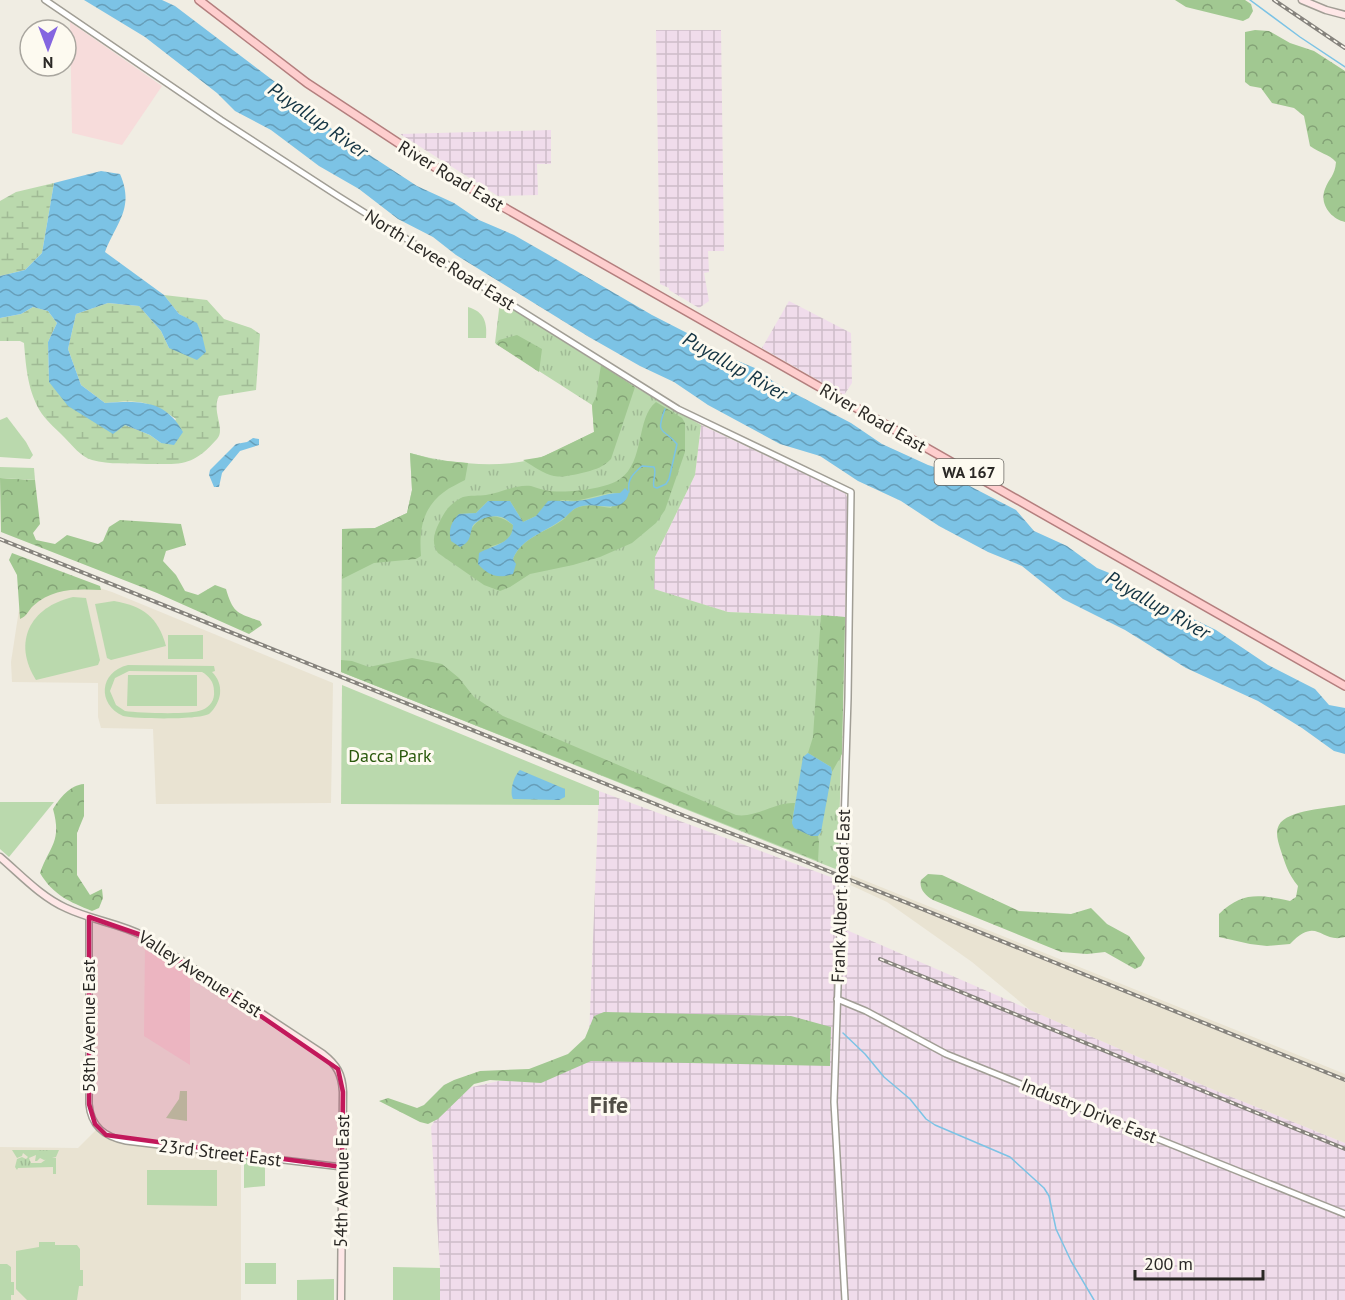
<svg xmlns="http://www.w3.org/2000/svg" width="1345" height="1300" font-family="'PT Sans',sans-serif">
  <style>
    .commercial { fill: #f7dcdb }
    .industrial { fill: url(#industrial-grid) }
    .built { fill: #e9e3d2 }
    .grass { fill: url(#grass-tufts) }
    .forest { fill: url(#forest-crowns); fill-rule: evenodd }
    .wetland { fill: url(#wetland-marsh) }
    .park { fill: #bad9ad; fill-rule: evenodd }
    .water { fill: url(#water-waves) }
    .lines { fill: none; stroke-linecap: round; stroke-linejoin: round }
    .stream { stroke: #7cc3e5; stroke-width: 1.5 }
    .tertiary-casing { stroke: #a19e95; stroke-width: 8 }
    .secondary-casing { stroke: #a19e95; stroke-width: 9 }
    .primary-casing { stroke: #b37f7e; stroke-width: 10 }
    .tertiary { stroke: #fff; stroke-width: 5 }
    .secondary { stroke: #fee7e7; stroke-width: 6 }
    .primary { stroke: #fecece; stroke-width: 7 }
    .rail-casing { stroke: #86837d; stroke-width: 4 }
    .rail { stroke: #fdfaf0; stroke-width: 1.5; stroke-dasharray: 4.5; stroke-linecap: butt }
    .tertiary-bridge-casing { stroke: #a19e95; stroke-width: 8; stroke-linecap: butt }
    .tertiary-bridge { stroke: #fff; stroke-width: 5 }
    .marked { fill: #c2185b; fill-opacity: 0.2; stroke: #c2185b; stroke-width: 4.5; stroke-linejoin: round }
    .labels { text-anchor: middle; stroke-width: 6; stroke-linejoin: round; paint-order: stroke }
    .shield { fill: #fdfaf0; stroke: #696762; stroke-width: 1.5 }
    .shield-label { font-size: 16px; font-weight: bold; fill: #2a2825 }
    .street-label { font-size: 18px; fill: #2a2825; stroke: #fdfaf0 }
    .park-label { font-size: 18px; fill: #2a590c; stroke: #fdfaf0 }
    .water-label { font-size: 20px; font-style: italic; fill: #133443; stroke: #fdfaf0 }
    .district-label { font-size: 24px; font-weight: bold; fill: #514e46; stroke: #fdfaf0 }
  </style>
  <defs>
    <pattern id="industrial-grid" width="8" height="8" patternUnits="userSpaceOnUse" patternTransform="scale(1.5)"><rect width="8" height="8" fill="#f0dceb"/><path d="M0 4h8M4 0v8" fill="none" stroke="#cebdc9"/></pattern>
    <pattern id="grass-tufts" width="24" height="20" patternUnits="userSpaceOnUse" patternTransform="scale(1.5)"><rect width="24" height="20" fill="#bad9ad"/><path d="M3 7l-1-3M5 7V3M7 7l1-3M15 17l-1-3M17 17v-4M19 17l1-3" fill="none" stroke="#a0ba95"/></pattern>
    <pattern id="forest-crowns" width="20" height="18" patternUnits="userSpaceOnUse" patternTransform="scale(1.5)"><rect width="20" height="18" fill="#a1c891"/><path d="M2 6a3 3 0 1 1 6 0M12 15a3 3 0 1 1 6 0" fill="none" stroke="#83a276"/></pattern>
    <pattern id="wetland-marsh" width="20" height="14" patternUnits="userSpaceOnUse" patternTransform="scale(1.5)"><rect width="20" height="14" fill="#bad9ad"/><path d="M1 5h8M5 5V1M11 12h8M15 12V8" fill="none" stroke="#a0ba95"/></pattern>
    <pattern id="water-waves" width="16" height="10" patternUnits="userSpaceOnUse" patternTransform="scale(1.5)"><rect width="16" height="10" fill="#7cc3e5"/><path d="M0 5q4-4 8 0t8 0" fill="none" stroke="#669eb9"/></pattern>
  </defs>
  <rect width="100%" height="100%" fill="#f0ede3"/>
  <g class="commercial">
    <polygon points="70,22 162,86 122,145 72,133"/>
    <polygon points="145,943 190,972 190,1065 144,1036"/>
  </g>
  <g class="industrial">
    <polygon points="656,30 721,30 724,251 708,251 709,272 704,273 709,301 699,308 669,290 669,288 660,284"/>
    <polygon points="551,130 551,164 537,164 538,195 498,196 400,134"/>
    <polygon points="789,301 851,333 852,383 844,395 762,348"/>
    <polygon points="701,425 845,493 848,499 845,617 728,612 653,589 655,557 695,475"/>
    <polygon points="599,791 836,879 835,925 1212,1089 1345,1143 1345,1300 440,1300 440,1268 431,1127 450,1092 588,1061"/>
  </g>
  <g class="built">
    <polygon points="26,564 112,592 333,683 331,803 156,804 153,729 101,728 98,717 98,683 12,682 11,662"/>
    <polygon points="846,873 1345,1074 1345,1143 1212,1089 1030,1010 972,962 887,902 846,883"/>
    <polygon points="98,1128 113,1138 241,1156 241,1300 0,1300 0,1147 78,1148"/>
  </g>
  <g class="grass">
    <path d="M 500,301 L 635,387 L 701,425 L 695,475 L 655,557 L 654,589 L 728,612 L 845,617 L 838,870 L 341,672 L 342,529 L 375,528 L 407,513 L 412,490 L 410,453 C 449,464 505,470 544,456 C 561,449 577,440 594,432 L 592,405 L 495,343 Z"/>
    <polygon points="12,1150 59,1150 56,1157 44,1160 40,1158 37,1161 35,1161 36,1155 29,1158 31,1163 41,1163 48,1158 56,1158 56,1174 53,1174 53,1167 18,1168 17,1170 15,1167 17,1159 22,1157 26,1159 28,1157 23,1153 22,1156 17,1158"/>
  </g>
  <g class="forest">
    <polygon points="1175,0 1245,0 1251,4 1253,11 1249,18 1243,21 1186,7"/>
    <path d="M 1255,30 L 1269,31 L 1290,43 L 1314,51 L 1345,71 L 1345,222 C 1331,219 1319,204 1325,189 C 1329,178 1335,176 1336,162 C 1329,154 1319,153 1310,146 L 1304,116 L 1294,108 L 1272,103 L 1261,88 L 1250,86 L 1245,82 L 1245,32 Z"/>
    <polygon points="517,335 542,349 539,372 496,344 499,340"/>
    <path d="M 601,365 L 635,387 L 611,459 C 603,467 597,469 586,472 C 553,480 552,478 523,460 L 542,457 L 594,432 L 592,405 L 596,397 Z"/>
    <path d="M 656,402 L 682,418 L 685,423 L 685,452 L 665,510 L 656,523 L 632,543 L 600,557 L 573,565 L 530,574 L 510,587 L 500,591 L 484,585 L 438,553 C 431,543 434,533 439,523 C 443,515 447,507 455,502 C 456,501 462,497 463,497 C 470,495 479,496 486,495 C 501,493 516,484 531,486 C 535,487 539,489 544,490 C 562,494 604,490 620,479 C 645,462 636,417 656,402 ZM 609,493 L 620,493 L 611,508 C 602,507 591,504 583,506 C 573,507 570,513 564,519 C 547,532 522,537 513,559 L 516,564 L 489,547 C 502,543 513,541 513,525 C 499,514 484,512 472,528 L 459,514 L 476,513 L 488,501 L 510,501 L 523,522 L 536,516 L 544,508 L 562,500 L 576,501 Z"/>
    <path d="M 410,453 L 436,460 L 468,463 L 465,480 C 458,484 450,487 444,492 C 422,508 419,531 421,556 L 416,559 L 374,563 L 342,579 L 342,529 L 375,528 L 407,513 L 412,490 Z"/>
    <path d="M 0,478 L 35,480 L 40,524 L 33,533 L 36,540 L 55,544 L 67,535 L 98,544 L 103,541 L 109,527 L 120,520 L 181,524 L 186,545 L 166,551 L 163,561 L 176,575 L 185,591 L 198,595 L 215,585 L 226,589 C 233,613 237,613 260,621 L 262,625 L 249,634 L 157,593 L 1,532 Z"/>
    <path d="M 12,553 L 100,586 L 101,590 C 76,589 53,588 33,606 C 28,611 27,616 20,619 L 17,575 L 9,560 Z"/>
    <polygon points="821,615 845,617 842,754 832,772 831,767 808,753 813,737"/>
    <path d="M 412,658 L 442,664 L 459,678 L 474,697 L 503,716 L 736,815 C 757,818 774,802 795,803 L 792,823 L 810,836 L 818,836 L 819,842 L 818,861 L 341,672 L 341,660 L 352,661 L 369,667 Z"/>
    <path d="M 84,784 L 84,816 L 77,833 L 77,875 L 90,895 L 102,889 L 103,898 L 99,908 L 92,911 C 70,902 53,895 40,873 C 50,845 62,842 53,809 C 60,798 70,785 84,784 Z"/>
    <path d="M 1345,805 L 1345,937 C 1320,944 1318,915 1290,944 L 1267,946 L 1250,944 L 1219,937 L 1219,914 C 1243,891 1260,895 1290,901 L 1296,897 L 1298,886 C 1288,874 1285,863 1280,848 C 1278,841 1275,832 1279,825 C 1287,810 1329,808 1345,805 Z"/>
    <path d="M 928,874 L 942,875 L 1019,911 L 1071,914 L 1091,908 L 1107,924 L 1129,936 L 1145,958 L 1141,966 L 1135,969 L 1105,952 L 1087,954 L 1061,952 L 933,900 C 925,895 919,889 921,880 Z"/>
    <polygon points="604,1012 791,1016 831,1027 830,1066 591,1061 541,1083 490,1080 474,1084 438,1119 428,1124 420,1122 379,1101 388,1098 417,1108 424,1105 444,1085 454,1080 480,1071 529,1069 568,1054 585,1038 594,1016"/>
  </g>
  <g class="wetland">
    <polygon points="54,183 42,253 25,270 0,276 0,201 16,192"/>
    <path d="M 164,295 L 207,300 L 224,319 L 251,328 L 260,334 L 256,390 L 219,396 C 211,411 226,429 217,439 C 192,467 182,464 147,464 C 130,463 109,465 92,460 C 81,457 72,445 64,437 C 57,430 48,422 42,414 C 28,393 26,368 24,343 L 20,341 L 0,341 L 0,318 L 21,314 L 33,307 L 48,311 L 57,323 L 48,342 L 49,382 L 125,425 L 150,435 L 161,443 L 176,419 C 149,400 137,400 105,403 L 81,385 L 68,349 L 76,314 L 108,303 L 139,306 L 161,331 L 169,348 L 202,335 L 197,324 L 179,314 Z"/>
  </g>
  <g class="park">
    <path d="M 468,307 C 485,312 487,323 486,338 L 468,338 Z"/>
    <polygon points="7,417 26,442 33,455 30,459 0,457 0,420"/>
    <polygon points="0,467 34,468 35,480 0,478"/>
    <path d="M 73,597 L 86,598 L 100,660 L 98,665 L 36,680 C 12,642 30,607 73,597 Z"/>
    <path d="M 114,601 C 143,606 158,617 166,646 L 111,660 L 107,658 L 95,604 Z"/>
    <rect x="168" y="635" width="35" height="24"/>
    <path d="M 128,665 L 214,666 L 215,671 L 212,672 C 218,678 221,685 220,694 C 219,701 215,709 209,714 C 198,720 137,719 123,716 C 97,704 99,672 128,665 ZM 129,671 L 202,672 C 209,676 214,682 214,691 C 215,700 210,707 202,710 C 190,715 140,713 125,711 L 116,705 L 110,691 L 115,678 Z"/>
    <polygon points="128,675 197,675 197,706 127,706"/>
    <polygon points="342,685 599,791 599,805 341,804"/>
    <polygon points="0,802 54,802 9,857 0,849"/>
    <polygon points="180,1091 187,1091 187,1121 166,1118 179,1099"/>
    <polygon points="244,1158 265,1162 265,1186 244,1188"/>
    <polygon points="147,1170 217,1170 217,1206 147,1205"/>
    <polygon points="39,1242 55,1242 55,1245 77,1245 80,1249 80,1270 83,1270 83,1286 79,1286 77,1300 27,1300 16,1289 16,1251 39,1247"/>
    <rect x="245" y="1263" width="31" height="21"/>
    <polygon points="0,1264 7,1264 11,1267 11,1282 14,1282 14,1295 11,1295 11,1300 0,1300"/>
    <polygon points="393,1267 440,1268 440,1300 393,1300"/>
    <polygon points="334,1279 334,1300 297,1300 297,1280"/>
  </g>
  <g class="water">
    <polygon points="84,0 162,0 175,6 287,91 339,135 417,186 454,203 479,220 514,235 549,255 652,315 689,334 714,351 762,371 771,380 786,389 851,423 882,444 928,465 953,473 962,482 1016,510 1034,531 1067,546 1097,568 1124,579 1150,598 1216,630 1268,665 1315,689 1329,705 1345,708 1345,754 1334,751 1302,728 1258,701 1186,668 1125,630 1063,599 1022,566 988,552 939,526 901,501 858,481 820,456 780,444 708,405 674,382 640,366 589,337 456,255 433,237 398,219 359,189 319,166 271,130 235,111 217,93 145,37"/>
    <path d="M 101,171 L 120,174 C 135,208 116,223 105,252 L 164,295 L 179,314 L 197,323 L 202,335 L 206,352 L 197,360 L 169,348 L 161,331 L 139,306 L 108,303 L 76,314 L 68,349 L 81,385 L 105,403 C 139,401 165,399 183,432 L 174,445 L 161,443 L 150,435 L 125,425 L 113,434 L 68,406 L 49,382 L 48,342 L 57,323 L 48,311 L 33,307 L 21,314 L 0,318 L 0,276 L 25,270 L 42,253 L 54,183 Z"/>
    <polygon points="253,438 259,439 259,445 240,451 222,473 219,487 214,487 209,475 210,470 236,444 247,442"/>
    <path d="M 625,488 L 629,492 C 624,516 598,502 582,506 C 572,508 570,514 563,519 C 546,532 521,538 513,559 L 516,564 L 513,574 C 498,579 489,576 478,564 L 479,553 C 493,545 513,544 513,525 C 510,523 506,518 501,517 C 494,514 474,519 472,528 C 469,538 471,541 460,547 L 451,541 C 448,531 451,522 459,514 L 476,513 L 488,501 L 510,501 L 523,522 L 536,516 L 548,501 C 558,500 567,502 577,501 C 592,500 605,493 620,493 Z"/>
    <polygon points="808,753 831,767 832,772 821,832 818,836 811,836 794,828 792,823 803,757"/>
    <path d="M 520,770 L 565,789 L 565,797 L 559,800 L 513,799 C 509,792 514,775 520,770 Z"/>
  </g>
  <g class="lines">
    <g class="stream">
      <polyline points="1250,0 1300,37 1345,67"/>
      <path d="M 629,492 C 627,479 633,474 642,466 L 654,467 C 657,474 652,480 654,487 L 657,488 L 666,484 L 669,479 L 677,444 C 663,427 655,436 665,409"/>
      <polyline points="843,1033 865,1054 884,1077 910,1099 926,1119 935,1125 1010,1157 1044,1188 1049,1196 1056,1229 1071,1261 1094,1300"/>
    </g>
    <defs>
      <g id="tertiary">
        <polyline points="45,0 221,120 338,196 678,409 851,492 848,698 843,857"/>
        <polyline points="841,900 834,1102 845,1300"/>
        <path d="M 89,917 L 89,1104 C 91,1127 105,1137 126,1141 L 342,1167"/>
        <polyline points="837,999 866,1011 946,1054 1345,1214"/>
      </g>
      <g id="secondary">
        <polyline points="1302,0 1326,10 1345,15"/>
        <path d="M 0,857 C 20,874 41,897 66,908 C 91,920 119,923 144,936 L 323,1054 C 337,1065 342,1074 343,1092 L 341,1300"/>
      </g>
      <polyline id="primary" points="199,0 307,83 447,175 1345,686"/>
    </defs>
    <use href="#tertiary" class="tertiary-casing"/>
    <use href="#secondary" class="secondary-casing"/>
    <use href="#primary" class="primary-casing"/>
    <use href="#tertiary" class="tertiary"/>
    <use href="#secondary" class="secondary"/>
    <use href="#primary" class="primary"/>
    <defs>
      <g id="rail">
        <polyline points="1274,0 1345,48"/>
        <polyline points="0,539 685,816 801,860 1345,1080"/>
        <polyline points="880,959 1345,1149"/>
      </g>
    </defs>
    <use href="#rail" class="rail-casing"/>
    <use href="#rail" class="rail"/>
    <defs>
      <polyline id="tertiary-bridge" points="841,900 843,857"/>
    </defs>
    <use href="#tertiary-bridge" class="tertiary-bridge-casing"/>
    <use href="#tertiary-bridge" class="tertiary-bridge"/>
  </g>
  <path class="marked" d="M 89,917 L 144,936 L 338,1069 L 343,1092 L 342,1167 L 106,1135 L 95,1124 L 89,1104 Z"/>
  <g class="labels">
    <rect class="shield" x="934.5" y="459" width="69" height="26" rx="4.5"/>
    <g class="shield-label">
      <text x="969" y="478">WA 167</text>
    </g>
    <g class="street-label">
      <text transform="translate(451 176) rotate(31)" y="6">River Road East</text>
      <text transform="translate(440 260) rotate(32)" y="6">North Levee Road East</text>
      <text transform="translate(873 418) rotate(30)" y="6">River Road East</text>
      <text transform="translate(841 896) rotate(-88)" y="6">Frank Albert Road East</text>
      <text transform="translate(200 974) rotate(33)" y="6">Valley Avenue East</text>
      <text transform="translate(89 1026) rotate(-90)" y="6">58th Avenue East</text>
      <text transform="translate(1089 1111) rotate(22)" y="6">Industry Drive East</text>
      <text transform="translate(220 1153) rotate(7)" y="6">23rd Street East</text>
      <text transform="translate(342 1181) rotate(-89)" y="6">54th Avenue East</text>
    </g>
    <g class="park-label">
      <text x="390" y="762">Dacca Park</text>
    </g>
    <g class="water-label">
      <text transform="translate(318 120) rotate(35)" y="7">Puyallup River</text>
      <text transform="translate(735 366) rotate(30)" y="7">Puyallup River</text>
      <text transform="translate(1158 605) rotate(30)" y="7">Puyallup River</text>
    </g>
    <g class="district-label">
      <text x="609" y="1113">Fife</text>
    </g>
  </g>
  <g transform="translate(48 48) rotate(180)"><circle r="28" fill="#fdfaf0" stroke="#a9a69f" stroke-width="1.5"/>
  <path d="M0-4.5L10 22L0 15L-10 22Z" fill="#8465e0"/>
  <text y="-9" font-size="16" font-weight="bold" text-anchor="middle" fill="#2a2825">N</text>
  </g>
  <path d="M1135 1270v9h128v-9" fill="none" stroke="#2a2825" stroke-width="3"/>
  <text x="1144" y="1270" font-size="18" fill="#2a2825" stroke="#fdfaf0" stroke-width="4.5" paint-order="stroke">200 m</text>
</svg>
